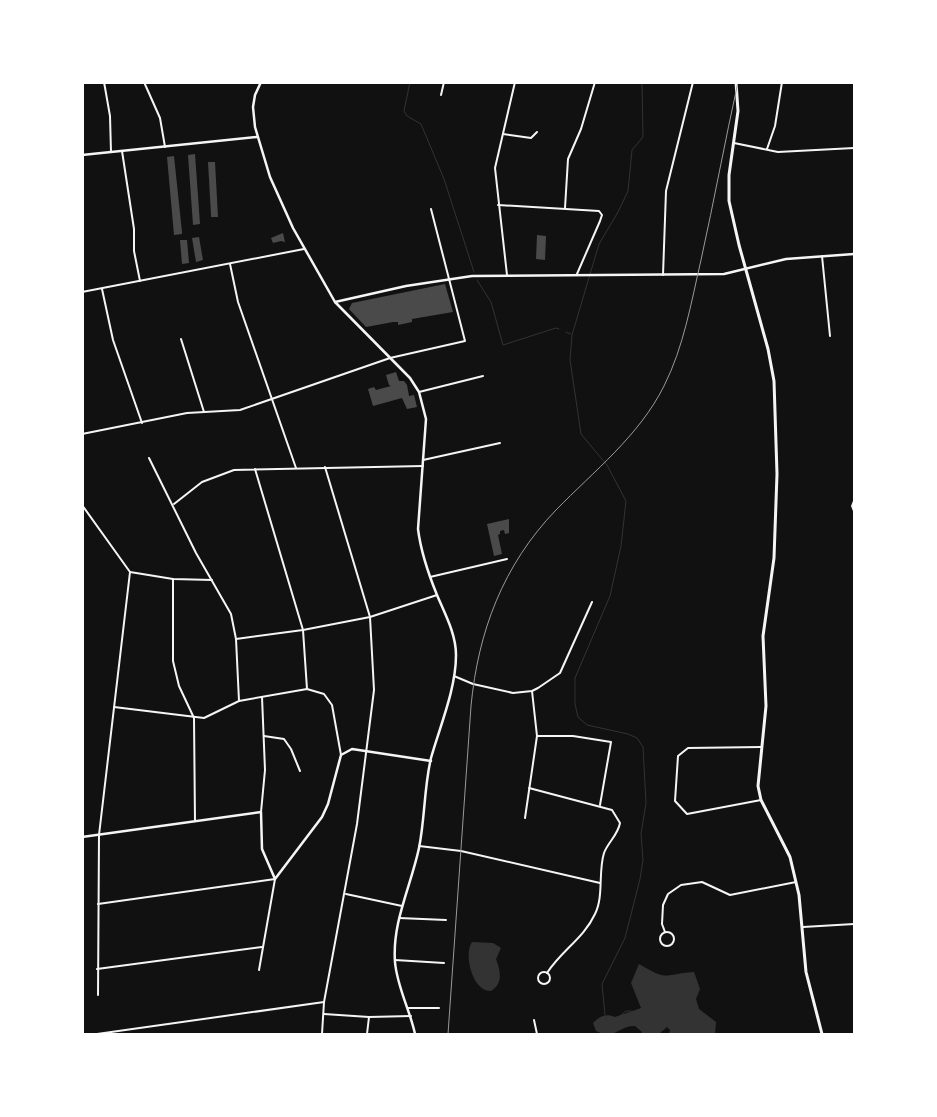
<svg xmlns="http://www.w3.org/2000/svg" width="937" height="1117" font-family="'Fira Sans',sans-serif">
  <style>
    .water { fill: #333 }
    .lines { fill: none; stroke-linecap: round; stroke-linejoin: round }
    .stream { stroke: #333; stroke-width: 1 }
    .building { fill: #4a4a4a }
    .minor { stroke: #f5f5f5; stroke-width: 2 }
    .tertiary { stroke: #f5f5f5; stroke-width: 2.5 }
    .secondary { stroke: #f5f5f5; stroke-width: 2.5 }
    .primary { stroke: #f5f5f5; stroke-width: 3 }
    .rail { stroke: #9a9a9a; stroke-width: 1 }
  </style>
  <rect width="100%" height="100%" fill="#111"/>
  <g class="water">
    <path d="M 472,942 L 493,943 L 501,948 L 496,959 C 500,970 504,983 491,991 C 473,992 463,955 472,942 Z"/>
    <path d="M 639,964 C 669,982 663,974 694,972 L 700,989 L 696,999 L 699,1009 L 716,1022 L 715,1034 L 669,1034 L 670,1030 L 667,1027 L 659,1034 L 641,1034 L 642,1032 L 635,1026 C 617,1026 615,1041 596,1031 L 593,1023 C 600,1016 606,1013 615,1017 L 641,1008 L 631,983 Z"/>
  </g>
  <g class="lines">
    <g class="stream">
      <polyline points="410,82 404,111 407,116 421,124 444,179 474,272"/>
      <polyline points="477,280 491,302 503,345 556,328 559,329"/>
      <polyline points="566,332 571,334"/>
      <polyline points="605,1015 602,984 625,938 640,879 643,860 641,834 646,803 643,747 637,738 628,734 587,725 578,717 575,704 575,678 610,596 621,546 626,501 607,465 581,434 570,360 572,335 599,244 618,212 628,191 632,150 643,137 642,82"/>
      <polyline points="620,1016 626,1011 631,1011"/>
    </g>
  </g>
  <g class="building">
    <polygon points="195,154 200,224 193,225 188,155"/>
    <polygon points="174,156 182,232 182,234 174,235 167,157"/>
    <polygon points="208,162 215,162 218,217 211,217 211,215"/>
    <polygon points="283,233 285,242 281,241 273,243 271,238"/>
    <polygon points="537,235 546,236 545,260 536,259"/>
    <polygon points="199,237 203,260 196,262 192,238"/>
    <polygon points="180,240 187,240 189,263 182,264"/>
    <polygon points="445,284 453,312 412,319 412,322 398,325 398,322 393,322 366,327 349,309 352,303"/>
    <polygon points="396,372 399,381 404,381 407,385 409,396 414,395 417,407 407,409 402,398 373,406 368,389 374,387 376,390 391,386 389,385 386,375"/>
    <polygon points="509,519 509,533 505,534 504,530 500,531 500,534 498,535 502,554 494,556 487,524"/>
  </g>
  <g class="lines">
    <g class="minor">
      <polyline points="104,82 110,116 111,152"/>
      <polyline points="144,82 160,118 165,147"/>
      <polyline points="441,95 444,82"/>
      <polyline points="503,134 531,138 537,132"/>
      <polyline points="734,143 778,152 854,148"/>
      <polyline points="767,149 775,126 782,82"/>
      <polyline points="122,151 134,229 134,251 140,281"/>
      <polyline points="498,205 599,211 602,215 600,221 577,274"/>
      <polyline points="565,208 568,159 581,129 595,82"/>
      <polyline points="822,256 830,336"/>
      <polyline points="230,264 238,302 296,468"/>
      <polyline points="507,275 495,168 515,82"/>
      <polyline points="663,275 666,191 693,82"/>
      <polyline points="102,289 113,340 142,423"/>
      <polyline points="82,292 304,249"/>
      <polyline points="181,339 204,412"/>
      <polyline points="419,392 483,376"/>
      <polyline points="82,434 187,413 240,410 390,358 465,341 431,209"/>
      <polyline points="149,458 196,553 231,614 236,639 239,701"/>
      <polyline points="423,460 500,443"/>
      <polyline points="255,469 303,630 307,689"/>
      <polyline points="174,504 202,482 234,470 423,466"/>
      <polyline points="82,505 130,572 173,579 212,580"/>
      <polyline points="854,511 852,506 854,501"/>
      <polyline points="430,577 507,559"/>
      <polyline points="173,579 173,661 179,686 194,718 195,821"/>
      <polyline points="236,639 303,630 370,617 437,595"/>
      <polyline points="454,676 473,684 513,693 532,691 538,688 560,673 592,602"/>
      <polyline points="114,707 204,718 239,701 307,689 324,694 332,705 341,755"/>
      <polyline points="264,736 284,739 291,749 300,771"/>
      <polyline points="537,736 573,736 611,742 600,805"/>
      <polyline points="761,747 688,748 678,756 675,801 687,814 761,800"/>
      <path d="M 529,788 L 612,810 L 620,823 C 618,835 608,842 604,853 C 598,872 604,896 595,914 C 584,938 561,951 547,973"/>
      <polyline points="261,812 265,770 262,697"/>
      <polyline points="525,818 537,736 532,691"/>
      <polyline points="419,846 461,851 600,883"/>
      <polyline points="346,894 402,906"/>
      <polyline points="98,904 275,879 259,970"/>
      <polyline points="399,918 446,920"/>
      <polyline points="803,927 854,924"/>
      <circle cx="667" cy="939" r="7"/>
      <polyline points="665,932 662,924 663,905 668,894 681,885 702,882 730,895 796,882"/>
      <polyline points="395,960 444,963"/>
      <polyline points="97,969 262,947"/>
      <circle cx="544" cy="978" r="6"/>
      <polyline points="98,995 99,835 130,572"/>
      <polyline points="408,1008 439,1008"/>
      <polyline points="324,1014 369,1017 411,1016"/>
      <polyline points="534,1020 537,1034"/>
      <polyline points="97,1034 324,1002"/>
      <polyline points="322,1034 324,1002 357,824 374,690 370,617 325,467"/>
      <polyline points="367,1034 369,1017"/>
    </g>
    <g class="tertiary">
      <polyline points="335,302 406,286 472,276 724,274 786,259 854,254"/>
      <polyline points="82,837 261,812 262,849 275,879 322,817 328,804 341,755 352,749 431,761"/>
    </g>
    <g class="secondary">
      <path d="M 261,82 L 255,95 L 253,107 L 255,127 L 270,177 L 293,228 L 335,302 L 410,378 L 419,392 L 426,419 L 418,529 C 421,553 428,573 437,595 C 445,614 456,634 456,655 C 456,689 440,726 431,758 C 424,787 425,819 419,848 C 411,886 392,922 395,962 C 397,987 410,1010 415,1034"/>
      <polyline points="82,155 257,137"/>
    </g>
    <polyline class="primary" points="736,82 738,111 729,175 729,201 739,245 768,349 774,381 777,474 774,558 763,636 766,706 758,786 761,800 790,857 799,895 806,972 822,1034"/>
    <path class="rail" d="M 448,1034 L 471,706 C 478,632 503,565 556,510 C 594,471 639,436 664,386 C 684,346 691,303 701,260 C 714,201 725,141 738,82"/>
  </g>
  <rect width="937" height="1117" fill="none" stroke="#ffffff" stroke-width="168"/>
</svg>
